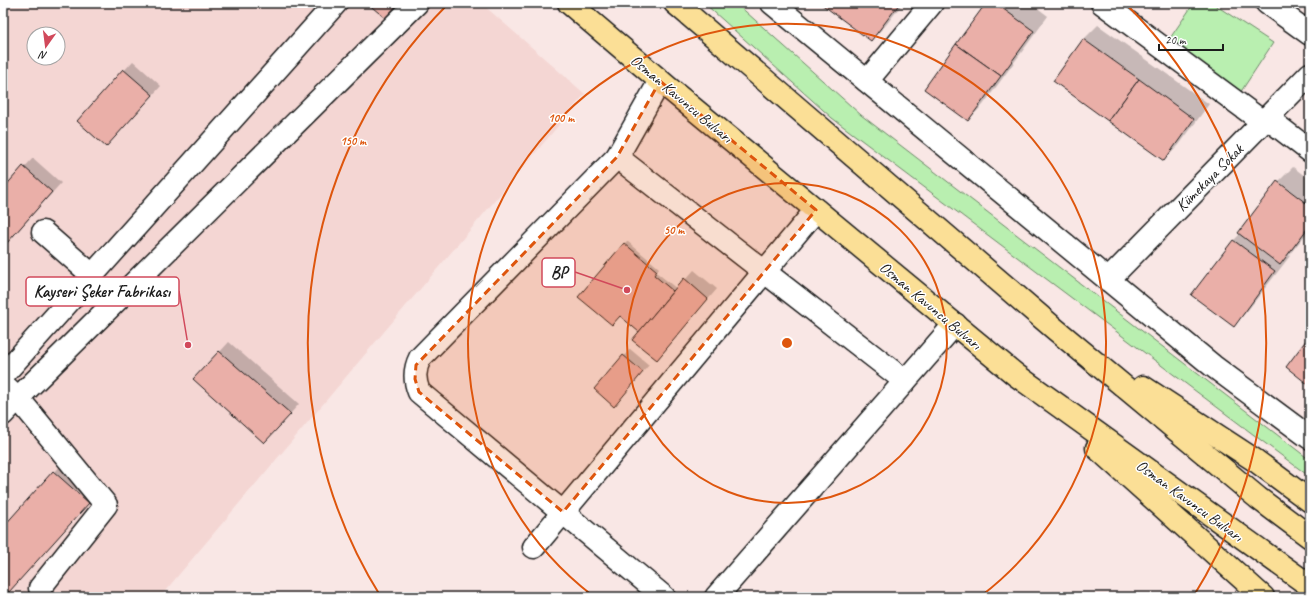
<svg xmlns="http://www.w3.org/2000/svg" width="1313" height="600" font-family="Caveat,sans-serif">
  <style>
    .built { fill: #f4d6d3; fill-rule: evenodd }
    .green { fill: #b9efb0; stroke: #6a8666 }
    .shadow { fill: #0003 }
    .building { fill: #eaafa8; stroke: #1c1c1c }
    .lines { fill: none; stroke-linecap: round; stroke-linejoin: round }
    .minor-casing { stroke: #1c1c1c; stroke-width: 25 }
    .highway-casing { stroke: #1c1c1c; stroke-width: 25 }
    .minor { stroke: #fff; stroke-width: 22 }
    .highway { stroke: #fbdf96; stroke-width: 22 }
    .marked { fill: #de560d; fill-opacity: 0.2; stroke: #de560d; stroke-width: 3; stroke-dasharray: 8 5; stroke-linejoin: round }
    .ring { fill: none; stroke: #de560d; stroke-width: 2 }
    .labels { text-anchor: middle; stroke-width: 3; stroke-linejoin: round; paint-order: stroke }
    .street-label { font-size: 16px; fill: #1c1c1c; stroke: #fff }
    .centre { fill: #de560d; stroke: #fff; stroke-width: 2 }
    .ring-label { font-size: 12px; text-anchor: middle; font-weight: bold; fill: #de560d; stroke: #fff; stroke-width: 3; stroke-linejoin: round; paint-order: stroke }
    .leader { fill: none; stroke: #d1495b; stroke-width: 1.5 }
    .callout-dot { fill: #d1495b; stroke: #fff; stroke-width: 1.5 }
    .callout { fill: #fff; stroke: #d1495b; stroke-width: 1.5 }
    .callout-label { font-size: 17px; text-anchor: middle; font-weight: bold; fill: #1c1c1c }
  </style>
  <rect width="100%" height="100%" fill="#f9e7e5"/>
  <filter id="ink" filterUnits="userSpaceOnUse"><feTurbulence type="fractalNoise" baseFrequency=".025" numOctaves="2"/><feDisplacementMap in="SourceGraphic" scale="8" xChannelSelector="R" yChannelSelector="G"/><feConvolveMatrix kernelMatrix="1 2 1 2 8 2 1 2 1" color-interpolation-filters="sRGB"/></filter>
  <g filter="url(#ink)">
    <path class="built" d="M 3,3 L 481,3 L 585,94 L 160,597 L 3,597 ZM 34,34 L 58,34 L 58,58 L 34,58 Z"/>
    <g class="green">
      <polygon points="704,3 736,3 861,115 1310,460 1310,477 832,118"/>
      <polygon points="1194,3 1212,3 1273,43 1240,93 1166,44"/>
    </g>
    <g class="shadow">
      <polygon points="822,3 903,3 886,25 871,40"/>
      <polygon points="988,3 1031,3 1048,16 983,105 968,120"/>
      <polygon points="1098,25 1209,104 1179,145 1164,160 1083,40"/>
      <polygon points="133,61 161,86 115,137 78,121"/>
      <polygon points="33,158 61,183 16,233 3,238 3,191"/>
      <polygon points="1293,167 1310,180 1310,229 1289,255 1290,256 1248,310 1234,325 1193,295 1234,240 1240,234 1278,182"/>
      <polygon points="627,241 659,268 656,272 677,289 694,270 717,289 657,359 640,332 624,244"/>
      <polygon points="229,342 299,404 273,433 195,379"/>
      <polygon points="630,349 649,365 620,399 595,389"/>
      <polygon points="63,463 97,494 9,591 3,586 3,529"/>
    </g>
    <g class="building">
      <polygon points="367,3 399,3 385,18"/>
      <polygon points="820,3 900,3 871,41"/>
      <polygon points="986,3 995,3 1034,31 1001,76 956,44"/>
      <polygon points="1083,39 1139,79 1108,121 1053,81"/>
      <polygon points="956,44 1001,76 968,121 924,89"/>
      <polygon points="123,69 153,95 106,147 77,121"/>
      <polygon points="1139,79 1194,119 1164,161 1108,121"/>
      <polygon points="23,166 52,192 7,243 3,239 3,189"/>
      <polygon points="1277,181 1310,206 1310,225 1280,265 1238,233"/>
      <polygon points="1233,240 1275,271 1234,327 1191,295"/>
      <polygon points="624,243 657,271 654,275 673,291 639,332 620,316 612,325 578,297"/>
      <polygon points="684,278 708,299 657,360 632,340"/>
      <polygon points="1310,335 1310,386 1286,367"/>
      <polygon points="219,351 291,414 264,443 193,379"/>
      <polygon points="623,355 643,372 614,407 594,389"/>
      <polygon points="53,471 89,503 9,592 3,587 3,527"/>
    </g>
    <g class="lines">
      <defs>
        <g id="minor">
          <polyline points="772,3 1213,366 1310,438"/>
          <polyline points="1102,3 1263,122"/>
          <polyline points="1267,3 1310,34"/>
          <path d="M 660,81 L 617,157 L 420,358 C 414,370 414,380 419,392 L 664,597"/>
          <polyline points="867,81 932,3"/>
          <polyline points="1267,118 1310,151"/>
          <polyline points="617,157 905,381"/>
          <polyline points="43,232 92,275"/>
          <polyline points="1108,280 1310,74"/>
          <polyline points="3,375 336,3"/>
          <polyline points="7,388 18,398 106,505 40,588"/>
          <polyline points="3,414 18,398 417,3"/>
          <polyline points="534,547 816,210"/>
          <polyline points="716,597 955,324"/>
        </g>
        <g id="highway">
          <polyline points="569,3 671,90 1016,375 1310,586"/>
          <polyline points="675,3 1055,329 1258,498 1310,537"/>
          <polyline points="1143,387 1256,461 1310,501"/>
          <polyline points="1097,448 1263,597"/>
        </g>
      </defs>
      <use href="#minor" class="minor-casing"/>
      <use href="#highway" class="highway-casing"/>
      <use href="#minor" class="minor"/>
      <use href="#highway" class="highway"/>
    </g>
  </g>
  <path class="marked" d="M 660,81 L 816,210 L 563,512 L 419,392 L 415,379 L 416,365 L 617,157 Z"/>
  <g class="ring">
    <circle cx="787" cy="343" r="160"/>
    <path d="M593 596A319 319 0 1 1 981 596"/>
    <path d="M381 597A479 479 0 0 1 448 4M1126 4A479 479 0 0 1 1193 597"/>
  </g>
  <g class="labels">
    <g class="street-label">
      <text transform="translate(682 98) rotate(40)" y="6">Osman Kavuncu Bulvarı</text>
      <text transform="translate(1209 177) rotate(-45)" y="6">Kümekaya Sokak</text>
      <text transform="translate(931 305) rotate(40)" y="6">Osman Kavuncu Bulvarı</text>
      <text transform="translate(1190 500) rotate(36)" y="6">Osman Kavuncu Bulvarı</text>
    </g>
  </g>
  <circle cx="787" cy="343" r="6" class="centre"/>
  <g class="ring-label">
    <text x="561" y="122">100 m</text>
    <text x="353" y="145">150 m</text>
    <text x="674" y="234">50 m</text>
  </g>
  <path class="leader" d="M627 290L575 272M188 345L179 291"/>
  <g class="callout-dot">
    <circle cx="627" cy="290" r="4"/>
    <circle cx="188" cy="345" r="4"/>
  </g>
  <g class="callout">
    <rect x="542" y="258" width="33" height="29" rx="4"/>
    <rect x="26" y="277" width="153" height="29" rx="4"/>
  </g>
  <g class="callout-label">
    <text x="559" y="278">BP</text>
    <text x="102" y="297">Kayseri Şeker Fabrikası</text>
  </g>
  <rect width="1313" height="600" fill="none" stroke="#fff" stroke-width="16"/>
  <rect x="8" y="8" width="1297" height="584" fill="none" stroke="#1c1c1c" stroke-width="1.5" filter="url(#ink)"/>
  <g transform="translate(46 46) rotate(194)"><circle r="19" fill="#ffffff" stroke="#a4a4a4"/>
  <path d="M0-3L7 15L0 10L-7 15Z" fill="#d1495b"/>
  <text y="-6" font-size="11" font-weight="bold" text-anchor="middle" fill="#1c1c1c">N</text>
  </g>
  <path d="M1159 44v6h64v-6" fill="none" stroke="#1c1c1c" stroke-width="2"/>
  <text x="1165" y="44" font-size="12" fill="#1c1c1c" stroke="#ffffff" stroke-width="3" paint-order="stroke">20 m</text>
</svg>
